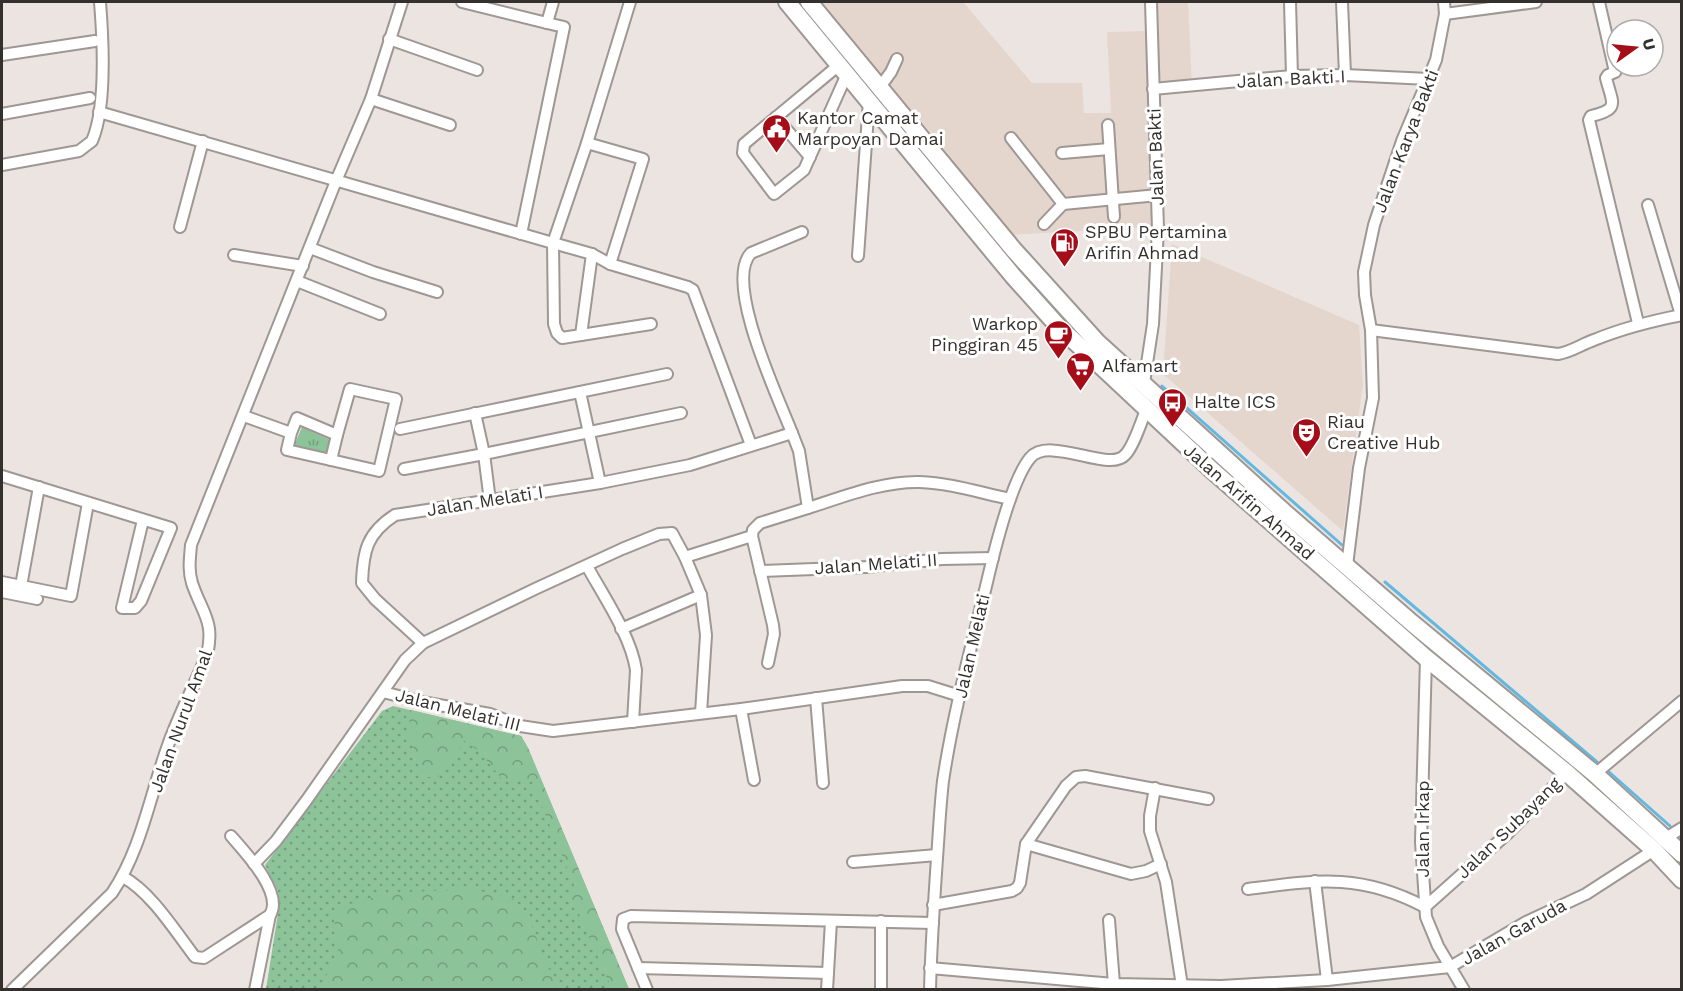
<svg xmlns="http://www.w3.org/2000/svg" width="1683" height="991" font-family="'Work Sans',sans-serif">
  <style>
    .built { fill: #e5d6cd }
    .grass { fill: url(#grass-dots) }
    .forest { fill: url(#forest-crowns) }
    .park { fill: url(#park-tufts) }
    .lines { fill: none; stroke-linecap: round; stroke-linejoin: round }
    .stream { stroke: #61b9e1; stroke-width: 3 }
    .minor-casing { stroke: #9e9793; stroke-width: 14 }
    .primary-casing { stroke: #9e9793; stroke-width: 20 }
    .minor { stroke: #fff; stroke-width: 10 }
    .primary { stroke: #fff; stroke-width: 16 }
    .labels { text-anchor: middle; stroke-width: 6; stroke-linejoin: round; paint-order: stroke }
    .street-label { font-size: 18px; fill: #33302e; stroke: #fff }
    .poi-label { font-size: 18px; fill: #33302e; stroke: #fff; text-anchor: start }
  </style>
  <defs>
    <pattern id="grass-dots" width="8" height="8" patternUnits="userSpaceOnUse" patternTransform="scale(1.5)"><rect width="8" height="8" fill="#8cc399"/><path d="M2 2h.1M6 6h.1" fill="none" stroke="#739f7d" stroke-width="1.8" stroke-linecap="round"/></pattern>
    <pattern id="forest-crowns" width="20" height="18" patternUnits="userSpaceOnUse" patternTransform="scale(1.5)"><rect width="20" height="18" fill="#8cc399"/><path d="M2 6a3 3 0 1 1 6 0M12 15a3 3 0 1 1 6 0" fill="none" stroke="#739f7d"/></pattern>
    <pattern id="park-tufts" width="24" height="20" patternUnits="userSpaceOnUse" patternTransform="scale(1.5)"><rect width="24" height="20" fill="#8cc399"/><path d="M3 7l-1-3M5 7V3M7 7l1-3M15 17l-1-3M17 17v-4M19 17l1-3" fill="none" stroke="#739f7d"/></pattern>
  </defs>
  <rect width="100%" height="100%" fill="#ece4e0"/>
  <g class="built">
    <polygon points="818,2 963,2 1032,83 1082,83 1084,113 1111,113 1107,32 1147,31 1154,227 1009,235 934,136"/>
    <polygon points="1158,2 1188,2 1192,88 1159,83"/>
    <polygon points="1172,244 1359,325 1363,384 1343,531 1163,374"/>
  </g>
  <polygon class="grass" points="393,706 521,736 528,748 629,989 266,989 279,907 278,891 265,865 382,711"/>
  <g class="forest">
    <polygon points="411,710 521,736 528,748 629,989 612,989 571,896 574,885 532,782 501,778 479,751 463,740 457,755 444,762 438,777 424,777 418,765 408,731"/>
    <polygon points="472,889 513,899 526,912 557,989 321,989 321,987 339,948 334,921 339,907 388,893"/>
  </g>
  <polygon class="park" points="302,427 332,441 328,454 294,446"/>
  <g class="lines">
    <g class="stream">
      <polyline points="1162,386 1342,545"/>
      <polyline points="1385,582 1597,762"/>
      <polyline points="1609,772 1670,826"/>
    </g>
    <defs>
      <g id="minor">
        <polyline points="462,2 547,23 553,2"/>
        <polyline points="1290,2 1292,76"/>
        <polyline points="1342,2 1345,75"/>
        <path d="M 1599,2 L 1615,72 L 1608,75 L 1606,78 C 1612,103 1621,109 1591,116 L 1589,120 L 1638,323"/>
        <polyline points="1445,14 1536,2"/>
        <polyline points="389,39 477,70"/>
        <polyline points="2,55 95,41"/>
        <polyline points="839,65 744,144 743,153 774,194 804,170 847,74"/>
        <polyline points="880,87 891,72 897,59"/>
        <polyline points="1153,89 1292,76 1345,75 1429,79"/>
        <polyline points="371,99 450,125"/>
        <polyline points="99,112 553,243 592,254 610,264 688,287 693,290 751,445"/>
        <polyline points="2,114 90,98"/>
        <polyline points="776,117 810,157"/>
        <polyline points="1108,125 1114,217"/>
        <polyline points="1011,138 1063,204 1158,195"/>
        <polyline points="587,143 643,159 610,264"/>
        <polyline points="1062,153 1109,149"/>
        <path d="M 2,165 L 79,151 L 92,141 C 107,106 103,39 100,2"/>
        <polyline points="1648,205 1681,315"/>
        <polyline points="1044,224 1063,204"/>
        <polyline points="180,227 203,141"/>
        <polyline points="521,234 564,27 547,23"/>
        <polyline points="310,248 373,272 437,292"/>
        <polyline points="592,254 581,335 562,338 557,333 554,324 553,243 587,143 630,2"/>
        <polyline points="234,255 303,266"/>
        <polyline points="858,256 869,101"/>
        <polyline points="297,281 380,314"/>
        <path d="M 1371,330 L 1558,354 C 1571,352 1582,344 1594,340 C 1623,328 1651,321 1682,315"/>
        <polyline points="581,335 651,324"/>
        <polyline points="1144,383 1153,324 1158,229 1151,2"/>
        <polyline points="580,392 600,483"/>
        <polyline points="475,413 484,454 490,501"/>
        <polyline points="244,416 291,433 297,418 337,435 350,389 396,399 379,471 287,450 291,433"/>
        <polyline points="400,429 667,374"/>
        <path d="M 792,433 C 779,399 723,282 751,253 L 802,232"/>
        <polyline points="331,460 337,435"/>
        <polyline points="404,469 484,454 681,413"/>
        <polyline points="2,476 171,528 141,601 135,608 122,608 143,520"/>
        <polyline points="685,557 752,536"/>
        <path d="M 587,566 C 604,597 631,636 636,670 L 633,722"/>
        <polyline points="1347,566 1359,468 1373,398 1371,330 1365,295 1364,272 1374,225 1402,141 1436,60 1445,14 1444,2"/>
        <polyline points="760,571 866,567 942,559 993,558"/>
        <polyline points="2,582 71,596 88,503"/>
        <polyline points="21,586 39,487"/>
        <polyline points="2,592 37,599"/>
        <polyline points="621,629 701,595"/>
        <polyline points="1426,658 1421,842 1426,917 1438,946 1464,990"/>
        <polyline points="768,663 774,634 773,625 752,536 753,530 760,523 808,508"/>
        <polyline points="383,692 422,702 490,714 520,726 553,731 741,709 902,686 928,686 960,696"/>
        <polyline points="816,698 823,783"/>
        <polyline points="741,709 754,780"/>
        <path d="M 701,713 L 706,635 L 701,595 L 685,557 L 672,533 L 659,534 L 622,549 L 537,588 L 423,643 L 375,599 L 362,583 C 363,551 367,533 395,515 L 600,483 L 690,465 L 792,433 L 799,451 L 808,508 C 843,497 882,481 920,482 C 950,483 981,493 1010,499"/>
        <polyline points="1595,774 1682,701"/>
        <polyline points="1155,788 1150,816 1150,831 1166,882 1182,986"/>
        <polyline points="1666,838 1682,828"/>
        <polyline points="1026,844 1131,874 1146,871 1161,864"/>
        <polyline points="853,862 937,855"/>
        <polyline points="254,864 276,841 306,801 405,660 423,643"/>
        <path d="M 123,877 C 151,892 175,931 195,957 L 204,958 L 270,915 C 284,893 245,852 231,836"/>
        <polyline points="1315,881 1327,980"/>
        <path d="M 1248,889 C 1318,880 1360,873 1425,907 L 1507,834 L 1567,773"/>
        <polyline points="933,905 1012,891 1017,888 1020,883 1026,844 1066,786 1076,777 1085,776 1208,799"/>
        <polyline points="1109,920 1114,984"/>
        <polyline points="638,968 828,973"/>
        <polyline points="930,968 1114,984 1221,986 1327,980 1450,967 1526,922 1586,894 1654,850"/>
        <path d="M 12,990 L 112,893 C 141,850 150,796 167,748 C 178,716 194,686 207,655 C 215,621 202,613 192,583 C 188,570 190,558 191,545 L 336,181 L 371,99 L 402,2"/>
        <polyline points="255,990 270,915"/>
        <polyline points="647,990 622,929 623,919 631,916 933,923"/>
        <polyline points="827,990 831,921"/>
        <polyline points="881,990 881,921"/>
        <path d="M 930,990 C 931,946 934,902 937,858 C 939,832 940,807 943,781 C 953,714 971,648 987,582 C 994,552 1011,481 1030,458 C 1049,435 1109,473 1125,455 C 1134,446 1141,422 1146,410"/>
      </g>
      <g id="primary">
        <polyline points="787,2 1013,276 1057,325 1213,471 1426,658 1567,773 1654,850 1682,880"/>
        <polyline points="809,2 1013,249 1098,343 1284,512 1412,623 1595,774 1682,854"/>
      </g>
    </defs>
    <use href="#minor" class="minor-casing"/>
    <use href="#primary" class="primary-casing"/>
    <use href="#minor" class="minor"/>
    <use href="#primary" class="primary"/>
  </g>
  <defs>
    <symbol id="civic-pin" viewBox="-11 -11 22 30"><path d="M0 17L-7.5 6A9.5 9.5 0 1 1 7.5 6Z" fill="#a50d18" stroke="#fff"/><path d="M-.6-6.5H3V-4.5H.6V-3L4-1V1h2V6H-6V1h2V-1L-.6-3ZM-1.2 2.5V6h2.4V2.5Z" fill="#fff"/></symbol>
    <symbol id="fuel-pin" viewBox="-11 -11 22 30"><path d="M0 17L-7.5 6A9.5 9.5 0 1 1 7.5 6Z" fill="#a50d18" stroke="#fff"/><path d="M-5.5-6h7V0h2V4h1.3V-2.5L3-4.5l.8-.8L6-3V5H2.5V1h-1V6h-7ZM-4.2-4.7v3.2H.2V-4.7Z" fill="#fff"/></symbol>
    <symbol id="cafe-pin" viewBox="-11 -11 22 30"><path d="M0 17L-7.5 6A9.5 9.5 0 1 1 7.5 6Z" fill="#a50d18" stroke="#fff"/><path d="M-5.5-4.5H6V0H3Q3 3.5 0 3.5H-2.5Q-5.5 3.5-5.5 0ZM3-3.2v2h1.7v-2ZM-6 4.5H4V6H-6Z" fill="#fff"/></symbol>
    <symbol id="supermarket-pin" viewBox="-11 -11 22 30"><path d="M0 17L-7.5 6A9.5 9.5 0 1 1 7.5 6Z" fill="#a50d18" stroke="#fff"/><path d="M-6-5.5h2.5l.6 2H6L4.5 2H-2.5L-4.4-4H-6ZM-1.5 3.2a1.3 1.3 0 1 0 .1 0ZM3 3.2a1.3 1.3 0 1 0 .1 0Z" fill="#fff"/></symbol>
    <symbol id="bus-pin" viewBox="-11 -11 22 30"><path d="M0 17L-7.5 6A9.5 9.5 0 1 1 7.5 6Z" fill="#a50d18" stroke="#fff"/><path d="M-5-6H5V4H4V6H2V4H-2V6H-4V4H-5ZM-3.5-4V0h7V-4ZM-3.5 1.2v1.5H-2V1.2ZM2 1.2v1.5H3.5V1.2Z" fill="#fff"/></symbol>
    <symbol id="theatre-pin" viewBox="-11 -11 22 30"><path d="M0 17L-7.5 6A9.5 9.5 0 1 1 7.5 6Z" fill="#a50d18" stroke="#fff"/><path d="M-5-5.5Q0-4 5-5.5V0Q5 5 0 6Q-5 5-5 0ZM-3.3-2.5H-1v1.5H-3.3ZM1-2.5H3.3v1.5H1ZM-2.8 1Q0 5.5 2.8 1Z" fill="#fff"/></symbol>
  </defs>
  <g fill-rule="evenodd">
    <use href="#civic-pin" x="760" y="112" width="33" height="45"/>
    <use href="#fuel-pin" x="1048" y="226" width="33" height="45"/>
    <use href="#cafe-pin" x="1042" y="318" width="33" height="45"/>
    <use href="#supermarket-pin" x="1064" y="350" width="33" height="45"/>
    <use href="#bus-pin" x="1156" y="386" width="33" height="45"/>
    <use href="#theatre-pin" x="1290" y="416" width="33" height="45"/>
  </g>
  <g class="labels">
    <g class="street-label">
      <text transform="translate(1291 79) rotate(-3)" y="6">Jalan Bakti I</text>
      <text transform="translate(1406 141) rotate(-69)" y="6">Jalan Karya Bakti</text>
      <text transform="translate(1156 157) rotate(-92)" y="6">Jalan Bakti</text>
      <text transform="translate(485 501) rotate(-9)" y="6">Jalan Melati I</text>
      <text transform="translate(1249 502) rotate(41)" y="6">Jalan Arifin Ahmad</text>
      <text transform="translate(876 564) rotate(-4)" y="6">Jalan Melati II</text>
      <text transform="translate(972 646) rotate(-77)" y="6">Jalan Melati</text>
      <text transform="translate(458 710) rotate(14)" y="6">Jalan Melati III</text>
      <text transform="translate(181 721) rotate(-70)" y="6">Jalan Nurul Amal</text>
      <text transform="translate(1509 828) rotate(-44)" y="6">Jalan Subayang</text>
      <text transform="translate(1423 829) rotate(-90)" y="6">Jalan Irkap</text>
      <text transform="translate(1514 932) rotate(-29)" y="6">Jalan Garuda</text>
    </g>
    <g class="poi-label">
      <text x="797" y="124">Kantor Camat<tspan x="797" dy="21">Marpoyan Damai</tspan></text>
      <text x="1085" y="238">SPBU Pertamina<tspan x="1085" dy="21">Arifin Ahmad</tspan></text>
      <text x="1038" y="330" text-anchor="end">Warkop<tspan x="1038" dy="21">Pinggiran 45</tspan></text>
      <text x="1102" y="372">Alfamart</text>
      <text x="1194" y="408">Halte ICS</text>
      <text x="1327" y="428">Riau<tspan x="1327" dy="21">Creative Hub</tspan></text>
    </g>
  </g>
  <rect width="1683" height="991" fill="none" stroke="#33302e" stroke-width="6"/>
  <g transform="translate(1635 48) rotate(75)"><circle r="28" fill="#ffffff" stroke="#adacab" stroke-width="1.5"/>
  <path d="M0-4.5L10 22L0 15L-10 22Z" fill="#a50d18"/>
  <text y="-9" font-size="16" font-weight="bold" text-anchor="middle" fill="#33302e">U</text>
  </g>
</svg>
